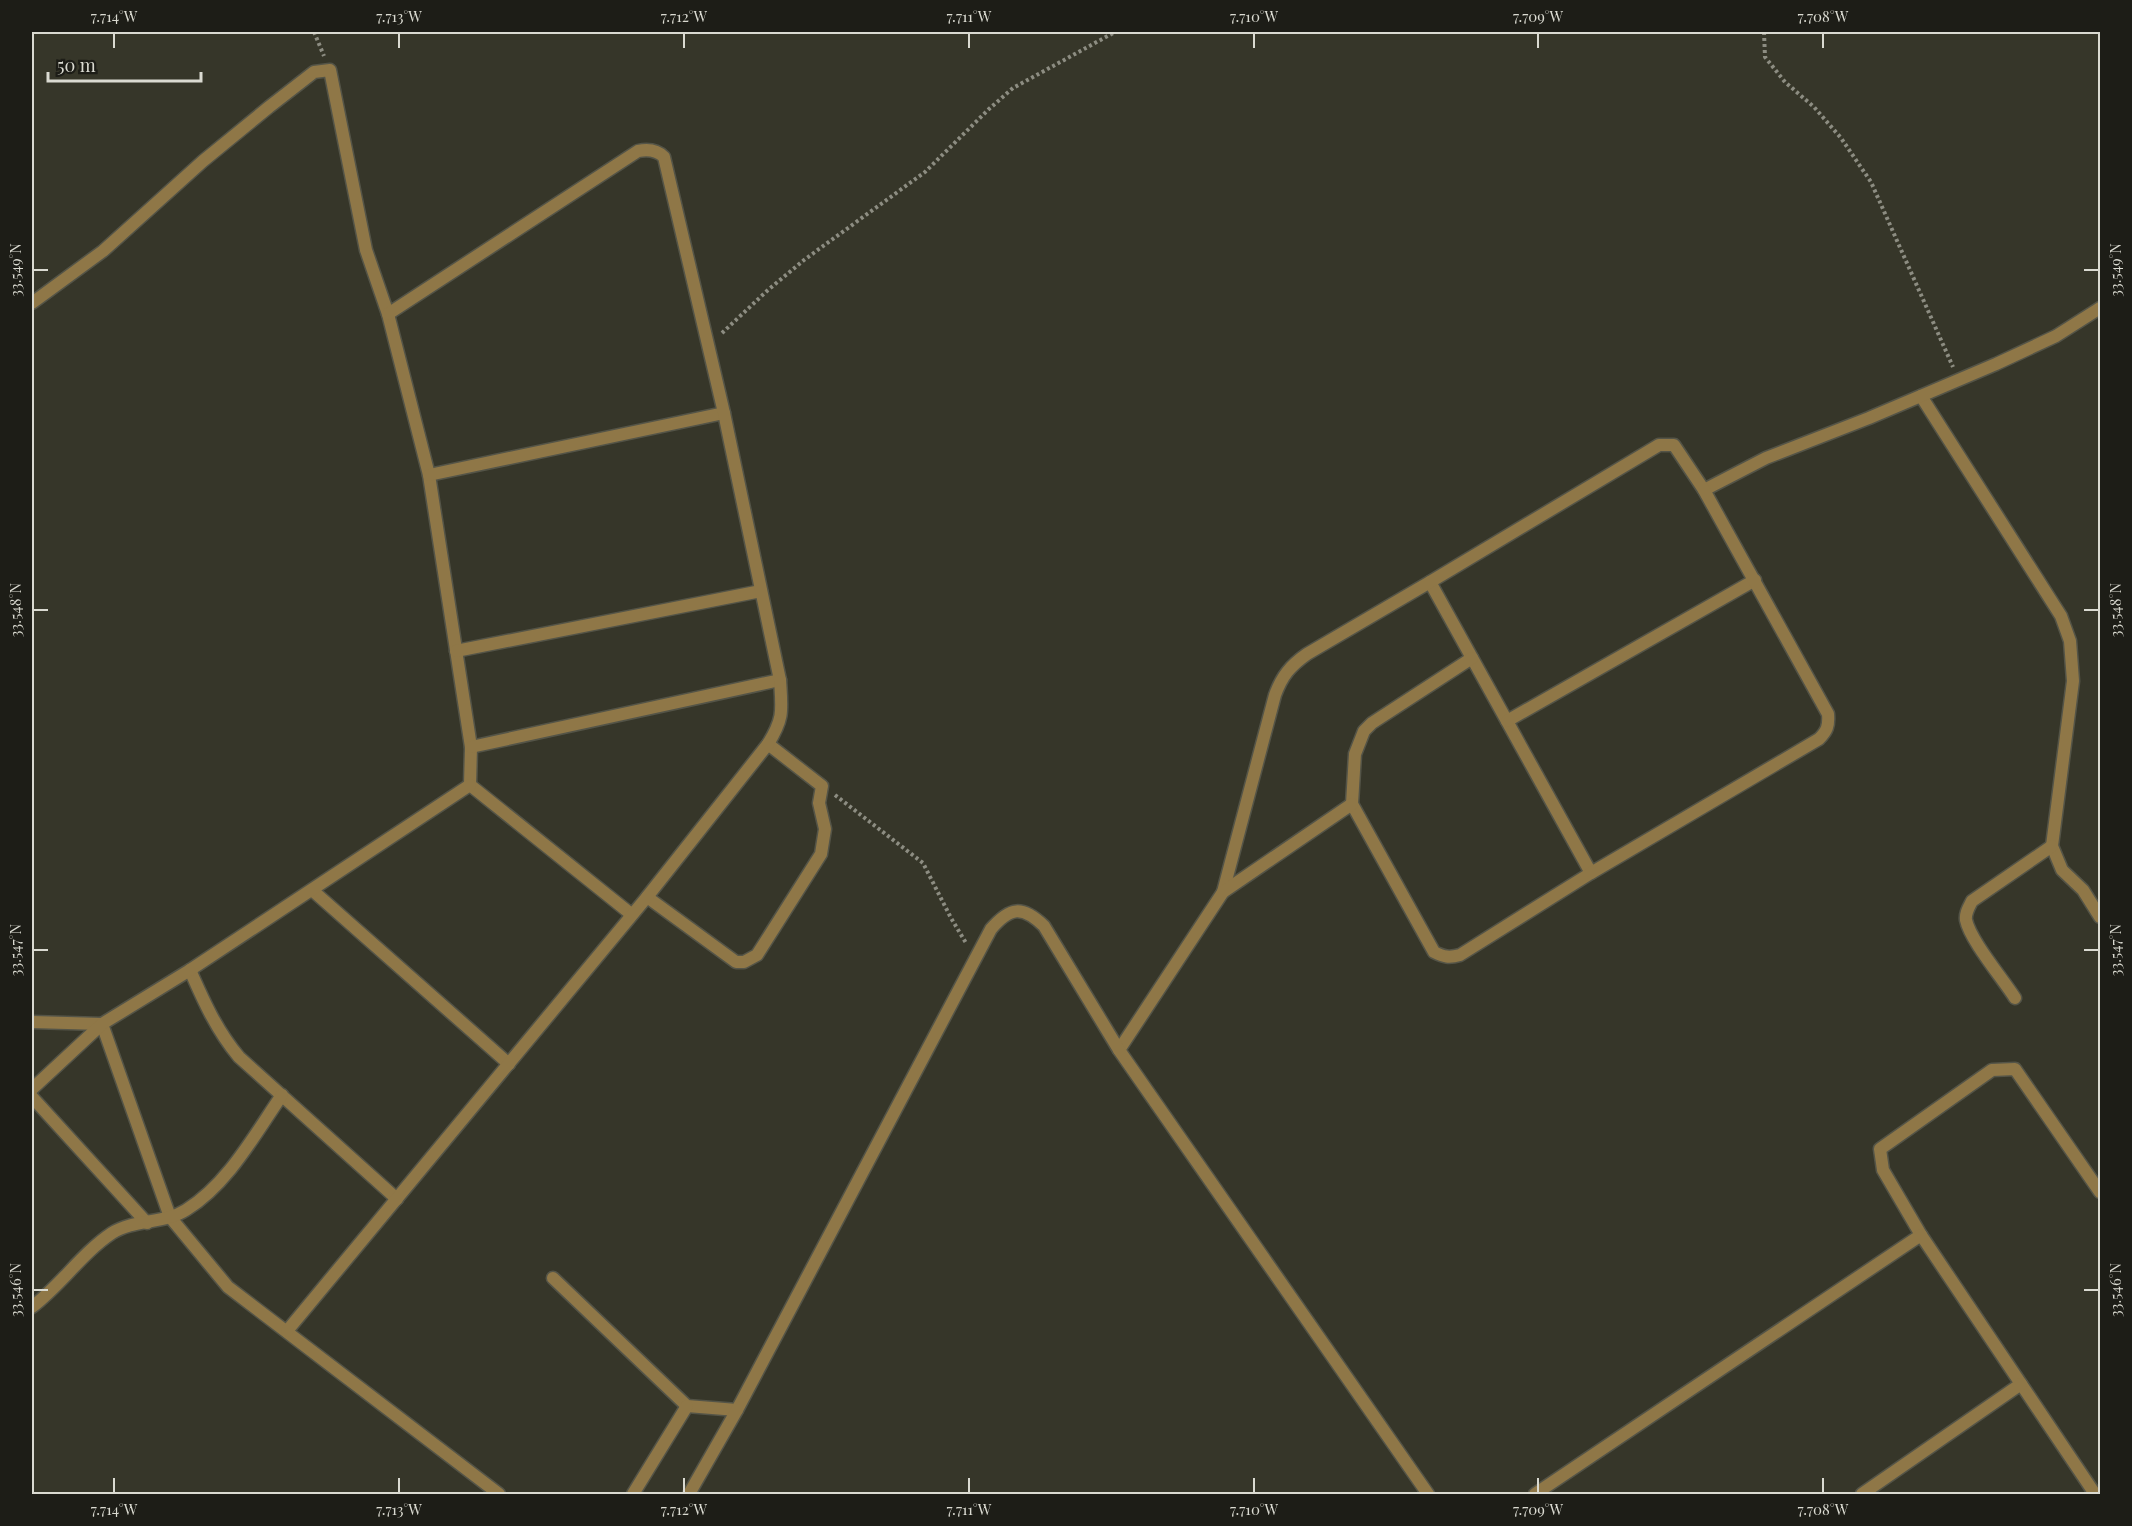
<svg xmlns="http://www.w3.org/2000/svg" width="2132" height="1526" font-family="'Playfair Display',serif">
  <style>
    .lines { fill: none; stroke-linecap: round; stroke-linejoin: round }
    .street-casing { stroke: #545447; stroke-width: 15 }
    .path { stroke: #8d8d82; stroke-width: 4; stroke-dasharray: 3 3; stroke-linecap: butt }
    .street { stroke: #8f7747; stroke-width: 12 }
    .ticks { fill: none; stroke: #dadad1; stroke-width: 2 }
    .neatline { fill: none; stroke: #dadad1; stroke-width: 2 }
    .ticks-label { font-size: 15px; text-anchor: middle; fill: #dadad1 }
  </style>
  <rect width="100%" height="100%" fill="#363629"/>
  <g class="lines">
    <defs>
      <g id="street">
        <polyline points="32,303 103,251 203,161 269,107 314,72 330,70 366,250 388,314 429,475 471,747 470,785"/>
        <polyline points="1921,396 2061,616 2070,641 2073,681 2052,846 2062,870 2083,890 2100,917"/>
        <polyline points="429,475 724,413"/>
        <polyline points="1704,490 1766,458 1869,418 1996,364 2056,336 2100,308"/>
        <polyline points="1430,582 1591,873"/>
        <polyline points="456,651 761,591"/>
        <polyline points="1507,721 1755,580"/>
        <polyline points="471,747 780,680"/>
        <polyline points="470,785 631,914"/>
        <polyline points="312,890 509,1064"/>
        <path d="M 1223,892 L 1275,695 C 1282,676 1290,666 1307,654 L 1430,582 L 1659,445 L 1674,445 L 1704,490 L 1828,714 C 1829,726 1827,731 1819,739 L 1591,873 L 1460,955 C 1449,958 1444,957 1434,952 L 1352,804 L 1355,754 L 1364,731 L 1372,723 L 1472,658"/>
        <polyline points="647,897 736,962 744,962 757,955 821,854 825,829 819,803 822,786 768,744"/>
        <path d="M 190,970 C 204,1002 217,1031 239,1057 L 397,1199"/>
        <path d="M 2015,998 C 2003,979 1970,940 1966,920 C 1965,913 1969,907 1972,901 L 2052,846"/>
        <polyline points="32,1022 102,1024 170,1217 228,1287 499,1494"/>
        <polyline points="1119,1050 1223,892 1352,804"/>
        <polyline points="32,1089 102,1024 190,970 470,785"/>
        <polyline points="32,1097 147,1223"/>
        <polyline points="1921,1235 1883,1170 1880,1149 1992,1070 2015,1069 2100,1192"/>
        <polyline points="553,1278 687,1406 737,1410"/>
        <path d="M 32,1307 C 61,1285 82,1253 112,1233 C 134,1219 164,1224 186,1210 C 228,1184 255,1134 282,1095"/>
        <path d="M 287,1331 L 647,897 L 768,744 C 784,718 782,711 780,680 L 724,413 L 664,157 C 657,150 648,149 638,151 L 388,314"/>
        <polyline points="633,1494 687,1406"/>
        <path d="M 689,1494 L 737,1410 L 991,929 C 1010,907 1022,905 1044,926 L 1119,1050 L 1428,1494"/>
        <polyline points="1535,1494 1921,1235 2095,1494"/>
        <polyline points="1862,1494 2021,1384"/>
      </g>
    </defs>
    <use href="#street" class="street-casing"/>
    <g class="path">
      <polyline points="314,32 324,56"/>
      <polyline points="1764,32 1765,57 1785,82 1814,107 1841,138 1871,182 1953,367"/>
      <polyline points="722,333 768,290 804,260 925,172 989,109 1013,88 1115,32"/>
      <polyline points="835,795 923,863 951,918 966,943"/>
    </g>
    <use href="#street" class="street"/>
  </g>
  <path class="ticks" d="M 114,33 L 114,48M 399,33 L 399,48M 684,33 L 684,48M 969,33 L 969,48M 1254,33 L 1254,48M 1538,33 L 1538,48M 1823,33 L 1823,48M 33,270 L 48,270M 2084,270 L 2099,270M 33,610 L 48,610M 2084,610 L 2099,610M 33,950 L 48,950M 2084,950 L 2099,950M 33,1290 L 48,1290M 2084,1290 L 2099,1290M 114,1478 L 114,1493M 399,1478 L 399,1493M 684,1478 L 684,1493M 969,1478 L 969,1493M 1254,1478 L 1254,1493M 1538,1478 L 1538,1493M 1823,1478 L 1823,1493"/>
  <rect width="2132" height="1526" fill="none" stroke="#1d1d17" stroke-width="66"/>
  <path d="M48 72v9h153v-9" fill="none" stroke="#dadad1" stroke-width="3"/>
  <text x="57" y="72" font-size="18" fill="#dadad1" stroke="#1d1d17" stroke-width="4.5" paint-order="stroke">50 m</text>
  <rect x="33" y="33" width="2066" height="1460" class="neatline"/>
  <g class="ticks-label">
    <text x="114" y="22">7.714°W</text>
    <text x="399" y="22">7.713°W</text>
    <text x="684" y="22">7.712°W</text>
    <text x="969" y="22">7.711°W</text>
    <text x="1254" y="22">7.710°W</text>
    <text x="1538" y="22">7.709°W</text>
    <text x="1823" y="22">7.708°W</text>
    <text transform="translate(16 270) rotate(-90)" y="5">33.549°N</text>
    <text transform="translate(2116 270) rotate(-90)" y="5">33.549°N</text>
    <text transform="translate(16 610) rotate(-90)" y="5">33.548°N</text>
    <text transform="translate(2116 610) rotate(-90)" y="5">33.548°N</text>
    <text transform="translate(16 950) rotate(-90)" y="5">33.547°N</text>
    <text transform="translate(2116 950) rotate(-90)" y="5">33.547°N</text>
    <text transform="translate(16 1290) rotate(-90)" y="5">33.546°N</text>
    <text transform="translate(2116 1290) rotate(-90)" y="5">33.546°N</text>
    <text x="114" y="1515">7.714°W</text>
    <text x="399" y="1515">7.713°W</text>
    <text x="684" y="1515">7.712°W</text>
    <text x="969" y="1515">7.711°W</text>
    <text x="1254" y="1515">7.710°W</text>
    <text x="1538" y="1515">7.709°W</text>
    <text x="1823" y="1515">7.708°W</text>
  </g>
</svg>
